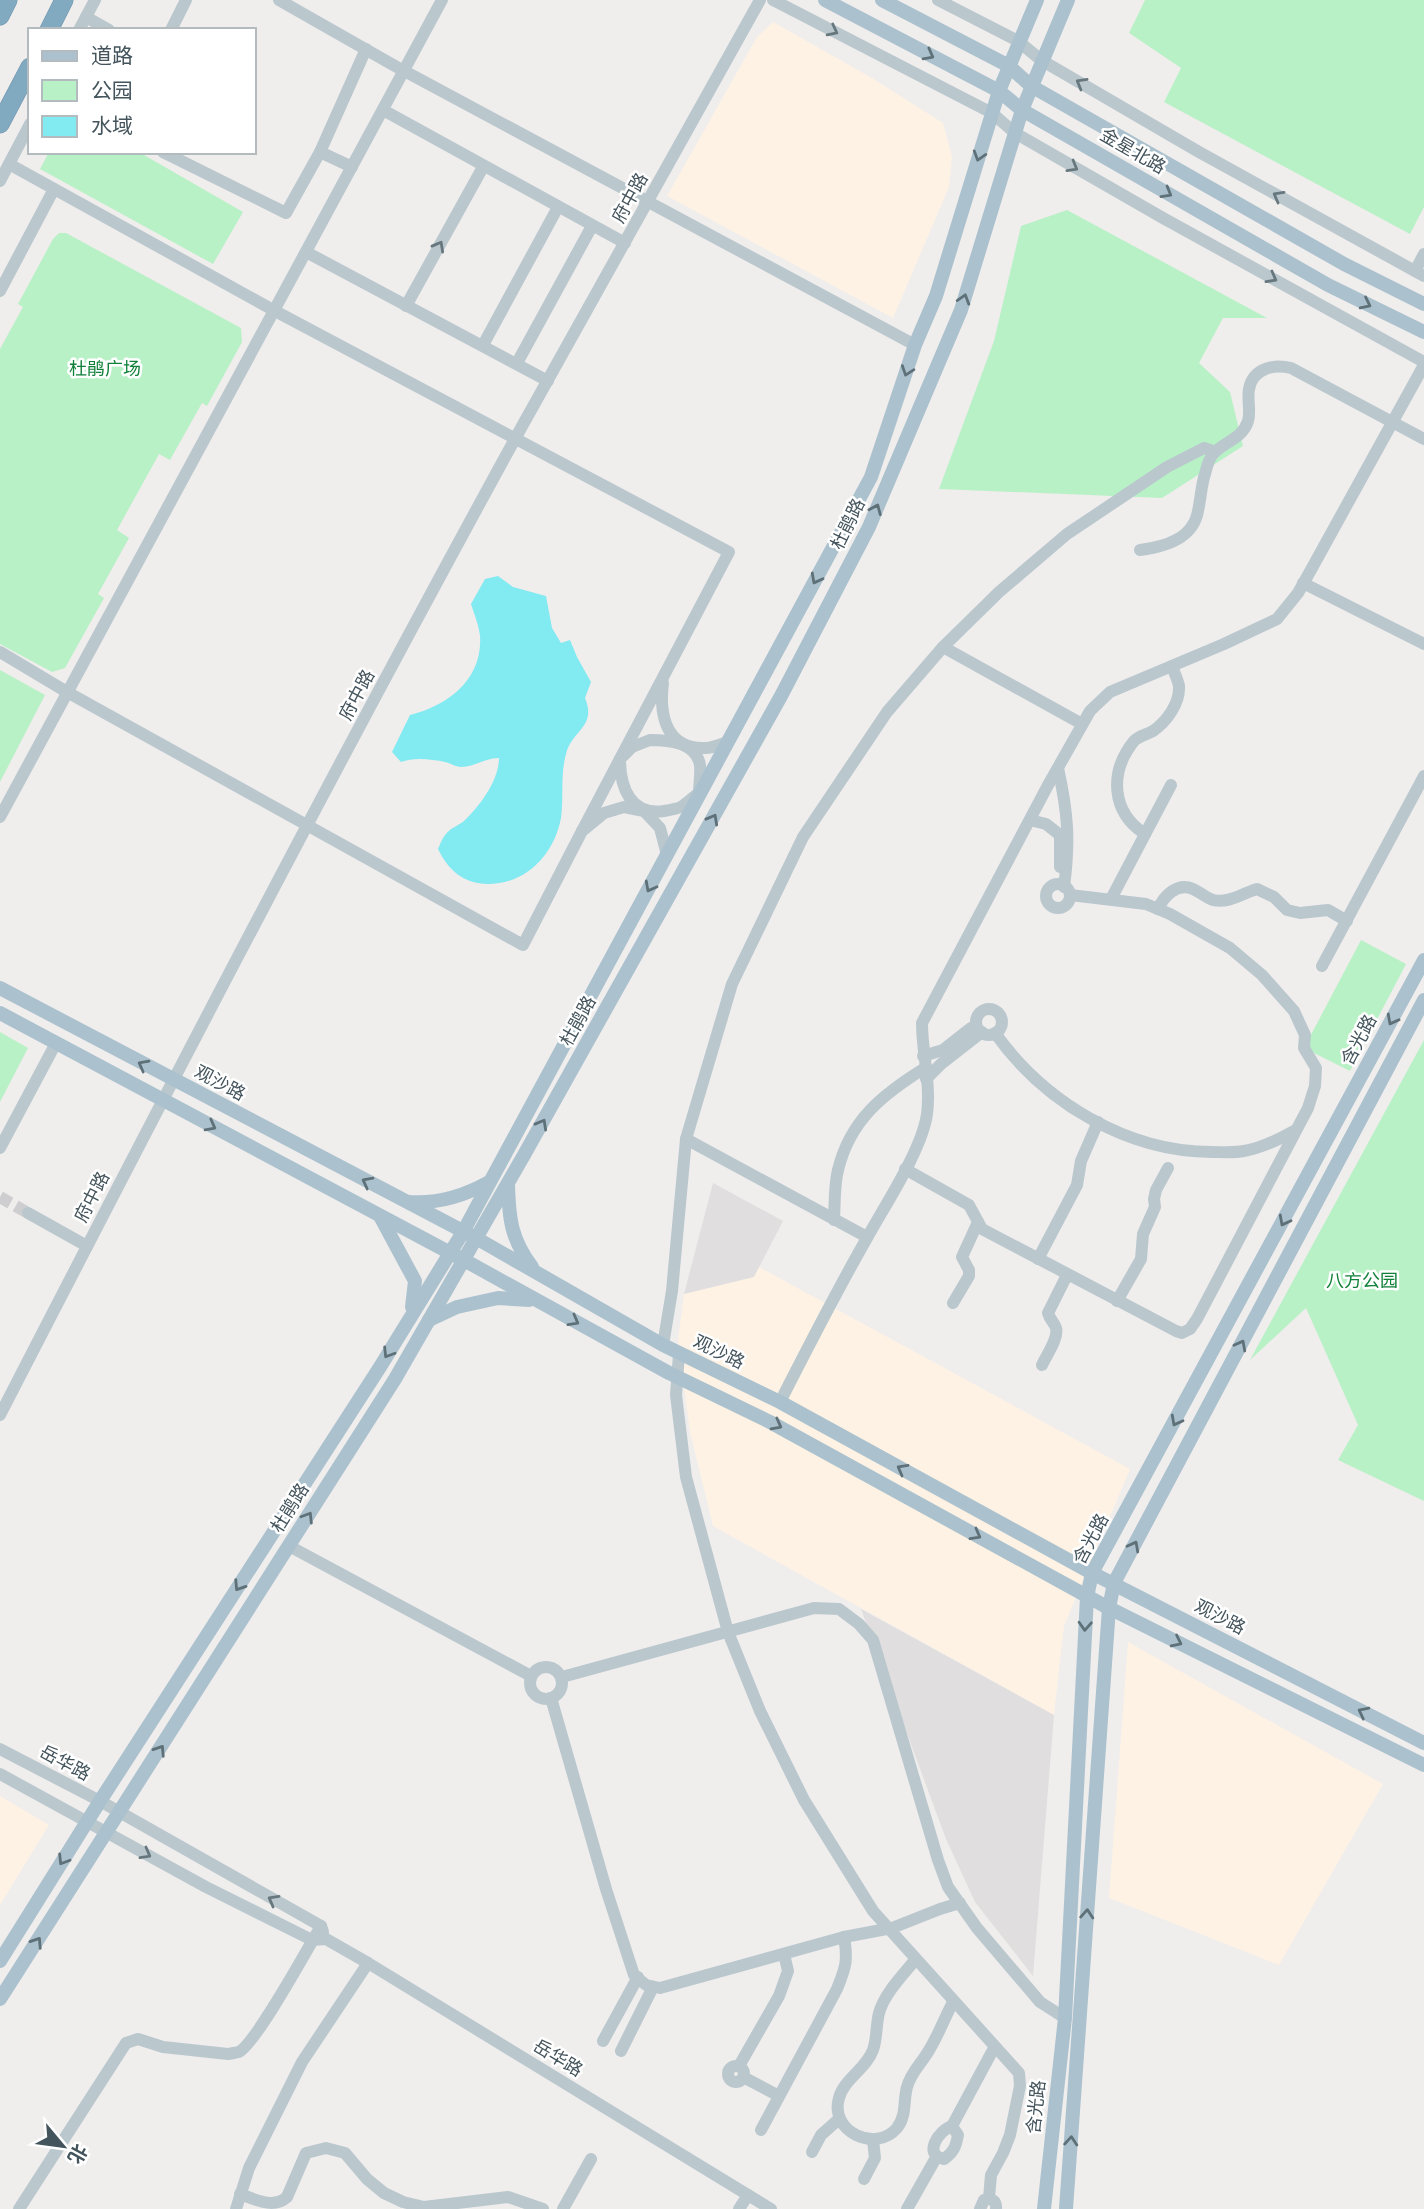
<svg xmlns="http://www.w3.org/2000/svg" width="1424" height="2209" font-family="Signika,'Noto Sans SC',sans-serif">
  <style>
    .commercial { fill: #fdf2e4 }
    .education { fill: #e1dee0 }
    .green { fill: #b8f1c6 }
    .water { fill: #82eaf1 }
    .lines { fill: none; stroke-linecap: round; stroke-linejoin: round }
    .minor-tunnel { stroke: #ceced0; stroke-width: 12; stroke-dasharray: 12 6; stroke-linecap: butt }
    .highway-casing { stroke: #6d94ac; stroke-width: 19 }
    .minor { stroke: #bac8ce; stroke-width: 12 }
    .major { stroke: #abc2ce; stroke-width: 14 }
    .highway { stroke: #81a9c0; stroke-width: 18 }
    .oneway { stroke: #67777e }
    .oneway2 { stroke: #5e7078 }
    .labels { text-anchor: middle; stroke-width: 5; stroke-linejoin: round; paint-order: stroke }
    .street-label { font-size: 18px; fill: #44545c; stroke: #fff }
    .park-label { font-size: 18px; fill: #118139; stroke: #fff }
  </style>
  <rect width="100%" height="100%" fill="#f0eded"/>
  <g class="commercial">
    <polygon points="773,22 872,78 943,123 952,157 949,187 893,318 667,196 757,37"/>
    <polygon points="759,1267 1130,1469 1064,1626 1054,1715 713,1526 690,1432 678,1340 684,1294"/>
    <polygon points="1128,1642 1383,1784 1279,1965 1109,1898"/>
    <polygon points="0,1796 49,1825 0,1905"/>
  </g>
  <g class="education">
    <polygon points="713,1183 783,1221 754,1277 684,1294"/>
    <polygon points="861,1609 1054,1715 1033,1976 975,1902 946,1839"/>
  </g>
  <g class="green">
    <polygon points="1145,0 1424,0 1424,207 1410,234 1164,102 1181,68 1129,33"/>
    <polygon points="49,152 145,152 144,155 243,212 213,264 40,169"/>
    <polygon points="1067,210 1267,318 1223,318 1199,363 1230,392 1243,446 1162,498 939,489 994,341 1021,226"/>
    <polygon points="59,233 66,233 241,328 242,342 207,406 202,403 170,460 159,454 117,530 129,538 98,594 104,598 65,668 52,672 0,644 0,349 23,307 18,304 53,239"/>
    <polygon points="0,670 45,695 0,782"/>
    <polygon points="1361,940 1406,964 1350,1071 1304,1048"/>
    <polygon points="0,1032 28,1048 0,1102"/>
    <polygon points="1424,1040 1424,1501 1338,1460 1358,1425 1306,1308 1250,1360"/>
  </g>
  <path class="water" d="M 498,576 L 513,587 L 546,596 L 552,628 L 561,643 L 570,640 L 577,657 L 591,682 L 585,698 C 597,727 572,730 566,754 C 560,775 564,797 561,818 C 554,855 526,884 488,884 C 464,884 448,870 438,849 C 440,845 442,838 446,834 C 450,828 458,826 464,821 C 480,806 499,780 499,758 C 485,758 474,767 461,767 C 456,767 450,763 445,762 C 432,759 413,757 401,762 L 392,752 L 410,715 C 448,706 483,679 480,636 C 479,625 474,614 471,604 L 485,579 Z"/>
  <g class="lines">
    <polyline class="minor-tunnel" points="0,1197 28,1213"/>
    <defs>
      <g id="highway">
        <polyline points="0,16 8,0"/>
        <polyline points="49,30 64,0"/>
        <polyline points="0,124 30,67"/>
      </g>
    </defs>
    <use href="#highway" class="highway-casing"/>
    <g class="minor">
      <polyline points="279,0 395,66 915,345"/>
      <polyline points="773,0 992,113 1015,133 1163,218 1424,362"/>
      <polyline points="938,0 1018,41 1041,60 1199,152 1424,276"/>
      <polyline points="86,17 109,30"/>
      <polyline points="79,30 95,0"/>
      <polyline points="171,30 186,0"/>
      <polyline points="383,110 625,243"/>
      <polyline points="163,152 286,213 320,152 366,49"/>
      <polyline points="320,152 352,167"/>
      <polyline points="9,164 275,311 729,552 582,831"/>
      <polyline points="0,181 30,124"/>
      <polyline points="306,252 548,381"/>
      <polyline points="1415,271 1424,254"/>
      <polyline points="0,291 54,189"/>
      <polyline points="406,306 483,167"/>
      <polyline points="483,345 558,207"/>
      <polyline points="517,363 592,226"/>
      <path d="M 1140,550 C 1165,547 1193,539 1198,511 C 1201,498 1201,486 1205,474 C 1207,467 1208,460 1213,454 C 1224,442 1243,438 1248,421 C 1251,411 1247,400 1249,389 C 1253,368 1274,364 1291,368 L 1424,439"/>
      <polyline points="1303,583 1424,644"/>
      <polyline points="943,647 1082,724"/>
      <polyline points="0,652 67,692 523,945 582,831 604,813 624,807 644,811 660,828 667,855"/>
      <path d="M 663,683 C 659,715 666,750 706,748 C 713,748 721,744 728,742"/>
      <path d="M 650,740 C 668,740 696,742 700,765 C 701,774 699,784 699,793 C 693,797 687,803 681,807 C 676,809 670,810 664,811 C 631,816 620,788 620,759 L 632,747 Z"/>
      <path d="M 1058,768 C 1068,813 1070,841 1064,887"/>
      <polyline points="0,817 442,0"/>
      <polyline points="1030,820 1046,824 1060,835 1060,867"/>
      <path d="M 1145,834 C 1111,812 1109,772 1134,741 C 1139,736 1146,735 1153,731 C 1166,722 1180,704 1179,686 C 1178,680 1174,672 1172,666"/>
      <circle cx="1058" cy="896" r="12"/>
      <polyline points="1111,899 1171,785"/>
      <path d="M 1158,909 C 1164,896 1177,882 1193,889 C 1200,892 1206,898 1213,900 C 1228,904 1243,893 1257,889 L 1274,897 L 1287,910 L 1300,913 L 1328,910 L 1347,921"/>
      <polyline points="1322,966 1424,776"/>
      <circle cx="989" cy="1022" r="13"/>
      <path d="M 995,1033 C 1044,1102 1127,1152 1212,1152 C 1223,1152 1234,1153 1244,1151 C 1262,1148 1278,1140 1294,1131"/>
      <polyline points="923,1056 943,1050 971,1028"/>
      <polyline points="926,1079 941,1064 982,1032"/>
      <polyline points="686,1139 867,1237"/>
      <polyline points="0,1148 56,1043"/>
      <polyline points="905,1169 969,1205 982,1229 1176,1331 1182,1333 1190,1329 1197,1319 1308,1108 1315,1086 1316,1068 1304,1048 1305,1035 1294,1011 1262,975 1230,948 1170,914 1146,904 1070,895"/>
      <polyline points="28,1213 87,1246"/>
      <path d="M 834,1220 C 835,1203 834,1186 838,1170 C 850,1120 883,1094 925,1068"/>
      <polyline points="1038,1259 1077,1185 1081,1161 1098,1122"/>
      <polyline points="1117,1301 1141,1259 1143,1234 1155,1207 1154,1199 1156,1190 1168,1168"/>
      <polyline points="953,1303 969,1276 969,1270 962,1257 978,1222"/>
      <polyline points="663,1345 672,1291 686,1139 732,984 803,837 887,712 943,647 999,592 1067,534 1167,467 1204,448 1210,450 1213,454"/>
      <polyline points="679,1354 676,1395 686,1477 728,1632 760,1711 804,1800 873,1911 1019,2073 1020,2086 1010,2135 1003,2153 991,2175 989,2198"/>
      <path d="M 1042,1365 C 1046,1356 1059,1338 1056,1328 C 1054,1322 1050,1320 1048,1313 L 1067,1275"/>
      <path d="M 780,1402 C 808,1347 836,1292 867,1238 C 885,1205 922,1150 927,1114 C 931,1084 922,1053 922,1023 L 1047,787 L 1090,711 L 1110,692 L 1224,644 L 1277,619 L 1298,593 L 1312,568 L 1424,365"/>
      <path d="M 0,1415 C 169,1087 339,760 516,437 C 597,291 679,146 760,0"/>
      <polyline points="289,1546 531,1676"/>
      <circle cx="546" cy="1683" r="16"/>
      <polyline points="562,1677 814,1608 839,1609 859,1624 873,1640 938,1860 948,1887 977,1928 1040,2002 1065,2018"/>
      <polyline points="551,1698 606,1889 634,1975 646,1985 660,1988 844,1937 892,1928 940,1909 960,1903"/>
      <polyline points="0,1749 100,1801 321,1926 323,1932"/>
      <polyline points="0,1774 206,1887 312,1940 326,1939 368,1963 771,2209"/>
      <path d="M 915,1960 C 903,1975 884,1994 879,2013 C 876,2025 877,2039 873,2050 C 866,2069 844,2079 839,2098 C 829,2132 876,2153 897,2128 C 907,2115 903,2101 907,2087 C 911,2073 919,2066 926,2055 C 937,2039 944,2019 953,2002"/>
      <polyline points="603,2041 638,1977"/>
      <polyline points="621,2051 653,1987"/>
      <polyline points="739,2066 779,1996 788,1971 784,1954"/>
      <circle cx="736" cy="2074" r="8"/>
      <polyline points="743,2077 779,2096"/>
      <path d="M 952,2126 L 958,2135 C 956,2146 954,2152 944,2159 C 922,2155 939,2130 952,2126 L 994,2048"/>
      <path d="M 761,2130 L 837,1989 C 846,1967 848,1960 844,1937"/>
      <polyline points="812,2152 821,2135 839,2119"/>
      <polyline points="864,2179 875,2158 873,2140"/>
      <path d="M 240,2194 C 256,2200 274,2209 287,2197 L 306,2153 L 326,2148 L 345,2153 L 367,2179 L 384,2193 L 403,2202 L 424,2207 L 508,2197 L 543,2209"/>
      <path d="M 19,2209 L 126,2043 L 138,2039 L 163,2047 L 228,2054 C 229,2054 238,2052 239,2052 C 256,2043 308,1948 321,1926"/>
      <polyline points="236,2209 249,2168 302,2062 368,1963"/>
      <polyline points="563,2209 591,2159"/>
      <polyline points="739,2209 748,2195"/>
      <polyline points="907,2209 937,2156"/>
      <path d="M 980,2209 L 984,2200 C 991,2197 997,2201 996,2209"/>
    </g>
    <g class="major">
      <polyline points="825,0 999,91 1022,110 1328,285 1424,332"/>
      <polyline points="882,0 1009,66 1031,86 1344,264 1424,304"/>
      <polyline points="0,988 476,1238 663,1345 780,1402 1092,1573 1424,1743"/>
      <polyline points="0,1013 473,1265 669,1373 770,1422 1105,1606 1424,1765"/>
      <path d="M 508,1185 C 509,1219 511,1239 532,1267"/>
      <path d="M 409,1202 C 438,1204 464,1196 489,1182"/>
      <polyline points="381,1218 415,1281 412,1307"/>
      <polyline points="429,1320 457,1307 498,1298 529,1300"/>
      <polyline points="0,1961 100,1801 380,1367 463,1232 871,477 915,345 936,296 999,91 1037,0"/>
      <polyline points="0,1999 395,1379 524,1155 781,696 869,527 961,310 1022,110 1068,0"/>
      <polyline points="1044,2209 1065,2018 1087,1597 1092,1573 1424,960"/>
      <polyline points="1066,2209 1109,1608 1114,1583 1424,1000"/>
    </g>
    <use href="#highway" class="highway"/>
  </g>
  <defs><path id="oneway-chevron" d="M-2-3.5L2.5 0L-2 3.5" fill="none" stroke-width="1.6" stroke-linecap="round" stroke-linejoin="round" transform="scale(1.75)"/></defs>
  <g class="oneway">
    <use href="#oneway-chevron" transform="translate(833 31) rotate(27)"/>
    <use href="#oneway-chevron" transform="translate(1081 83) rotate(-150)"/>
    <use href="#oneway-chevron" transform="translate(1073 167) rotate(30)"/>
    <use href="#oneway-chevron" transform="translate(1278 196) rotate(-151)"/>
    <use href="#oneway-chevron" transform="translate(439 246) rotate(-61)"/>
    <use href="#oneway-chevron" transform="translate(1272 278) rotate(29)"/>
    <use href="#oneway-chevron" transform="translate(146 1854) rotate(29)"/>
    <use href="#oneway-chevron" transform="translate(273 1900) rotate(-151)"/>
  </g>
  <g class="oneway2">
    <use href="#oneway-chevron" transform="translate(929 55) rotate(28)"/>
    <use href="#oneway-chevron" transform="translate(979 156) rotate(107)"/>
    <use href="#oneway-chevron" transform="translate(1167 193) rotate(30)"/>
    <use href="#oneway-chevron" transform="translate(964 299) rotate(-73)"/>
    <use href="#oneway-chevron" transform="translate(1366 304) rotate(26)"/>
    <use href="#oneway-chevron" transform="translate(907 371) rotate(109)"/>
    <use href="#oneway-chevron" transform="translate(876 509) rotate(-67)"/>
    <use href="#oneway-chevron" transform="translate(816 579) rotate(118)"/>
    <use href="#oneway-chevron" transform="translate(713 819) rotate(-61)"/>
    <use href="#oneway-chevron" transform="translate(650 887) rotate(118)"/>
    <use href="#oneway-chevron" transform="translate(1392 1020) rotate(118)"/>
    <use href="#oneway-chevron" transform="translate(143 1065) rotate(-152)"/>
    <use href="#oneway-chevron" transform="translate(542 1124) rotate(-61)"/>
    <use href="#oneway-chevron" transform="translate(211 1126) rotate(28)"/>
    <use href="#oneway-chevron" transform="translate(367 1182) rotate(-152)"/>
    <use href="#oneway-chevron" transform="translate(1284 1221) rotate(118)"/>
    <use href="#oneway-chevron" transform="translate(574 1321) rotate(29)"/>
    <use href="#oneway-chevron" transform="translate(1241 1345) rotate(-62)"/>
    <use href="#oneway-chevron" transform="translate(388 1353) rotate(122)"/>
    <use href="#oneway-chevron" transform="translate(1176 1421) rotate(118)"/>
    <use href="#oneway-chevron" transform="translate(777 1425) rotate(28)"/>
    <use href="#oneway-chevron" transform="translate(902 1469) rotate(-151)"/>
    <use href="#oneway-chevron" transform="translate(308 1517) rotate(-58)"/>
    <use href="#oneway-chevron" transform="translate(976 1535) rotate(29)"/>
    <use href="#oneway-chevron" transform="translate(1134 1546) rotate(-62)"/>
    <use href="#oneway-chevron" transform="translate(239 1586) rotate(123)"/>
    <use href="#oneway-chevron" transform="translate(1085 1626) rotate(93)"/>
    <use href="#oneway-chevron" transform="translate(1177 1642) rotate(26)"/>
    <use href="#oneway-chevron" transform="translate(1363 1712) rotate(-153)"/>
    <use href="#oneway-chevron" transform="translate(160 1750) rotate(-57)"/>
    <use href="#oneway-chevron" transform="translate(63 1860) rotate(122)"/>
    <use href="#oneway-chevron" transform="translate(1087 1914) rotate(-86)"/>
    <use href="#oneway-chevron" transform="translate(37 1942) rotate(-57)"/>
    <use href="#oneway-chevron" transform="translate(1071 2141) rotate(-86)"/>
  </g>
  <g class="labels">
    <g class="street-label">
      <text transform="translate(1133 151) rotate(30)" y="6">金星北路</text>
      <text transform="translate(630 198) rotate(-61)" y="6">府中路</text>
      <text transform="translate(848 524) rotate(-64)" y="6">杜鹃路</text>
      <text transform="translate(357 695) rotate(-62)" y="6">府中路</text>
      <text transform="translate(578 1021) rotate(-61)" y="6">杜鹃路</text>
      <text transform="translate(1359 1040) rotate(-62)" y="6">含光路</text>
      <text transform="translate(220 1083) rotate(28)" y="6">观沙路</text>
      <text transform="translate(92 1197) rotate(-63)" y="6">府中路</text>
      <text transform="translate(719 1352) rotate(26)" y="6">观沙路</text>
      <text transform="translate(290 1508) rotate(-58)" y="6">杜鹃路</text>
      <text transform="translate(1091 1539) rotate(-62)" y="6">含光路</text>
      <text transform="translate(1220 1617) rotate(27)" y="6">观沙路</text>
      <text transform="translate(65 1763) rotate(28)" y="6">岳华路</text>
      <text transform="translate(558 2058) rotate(31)" y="6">岳华路</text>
      <text transform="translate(1036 2107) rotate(-84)" y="6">含光路</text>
    </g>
    <g class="park-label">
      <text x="105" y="375">杜鹃广场</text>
      <text x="1362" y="1287">八方公园</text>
    </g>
  </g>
  <rect x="28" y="28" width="228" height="126" fill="#ffffff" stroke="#b4bbbe" stroke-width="2"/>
  <rect x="42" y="51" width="35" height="10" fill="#abc2ce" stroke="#b4bbbe" stroke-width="2"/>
  <text x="91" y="63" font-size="21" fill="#44545c">道路</text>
  <rect x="42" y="80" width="35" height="21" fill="#b8f1c6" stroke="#b4bbbe" stroke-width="2"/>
  <text x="91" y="98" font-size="21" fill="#44545c">公园</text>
  <rect x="42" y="116" width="35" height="21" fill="#82eaf1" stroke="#b4bbbe" stroke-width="2"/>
  <text x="91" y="133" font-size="21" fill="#44545c">水域</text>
  <g transform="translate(63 2146) rotate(119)" stroke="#ffffff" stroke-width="5" paint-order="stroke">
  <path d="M0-5L12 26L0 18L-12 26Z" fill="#44545c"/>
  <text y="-10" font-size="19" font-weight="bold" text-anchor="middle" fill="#44545c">北</text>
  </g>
</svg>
